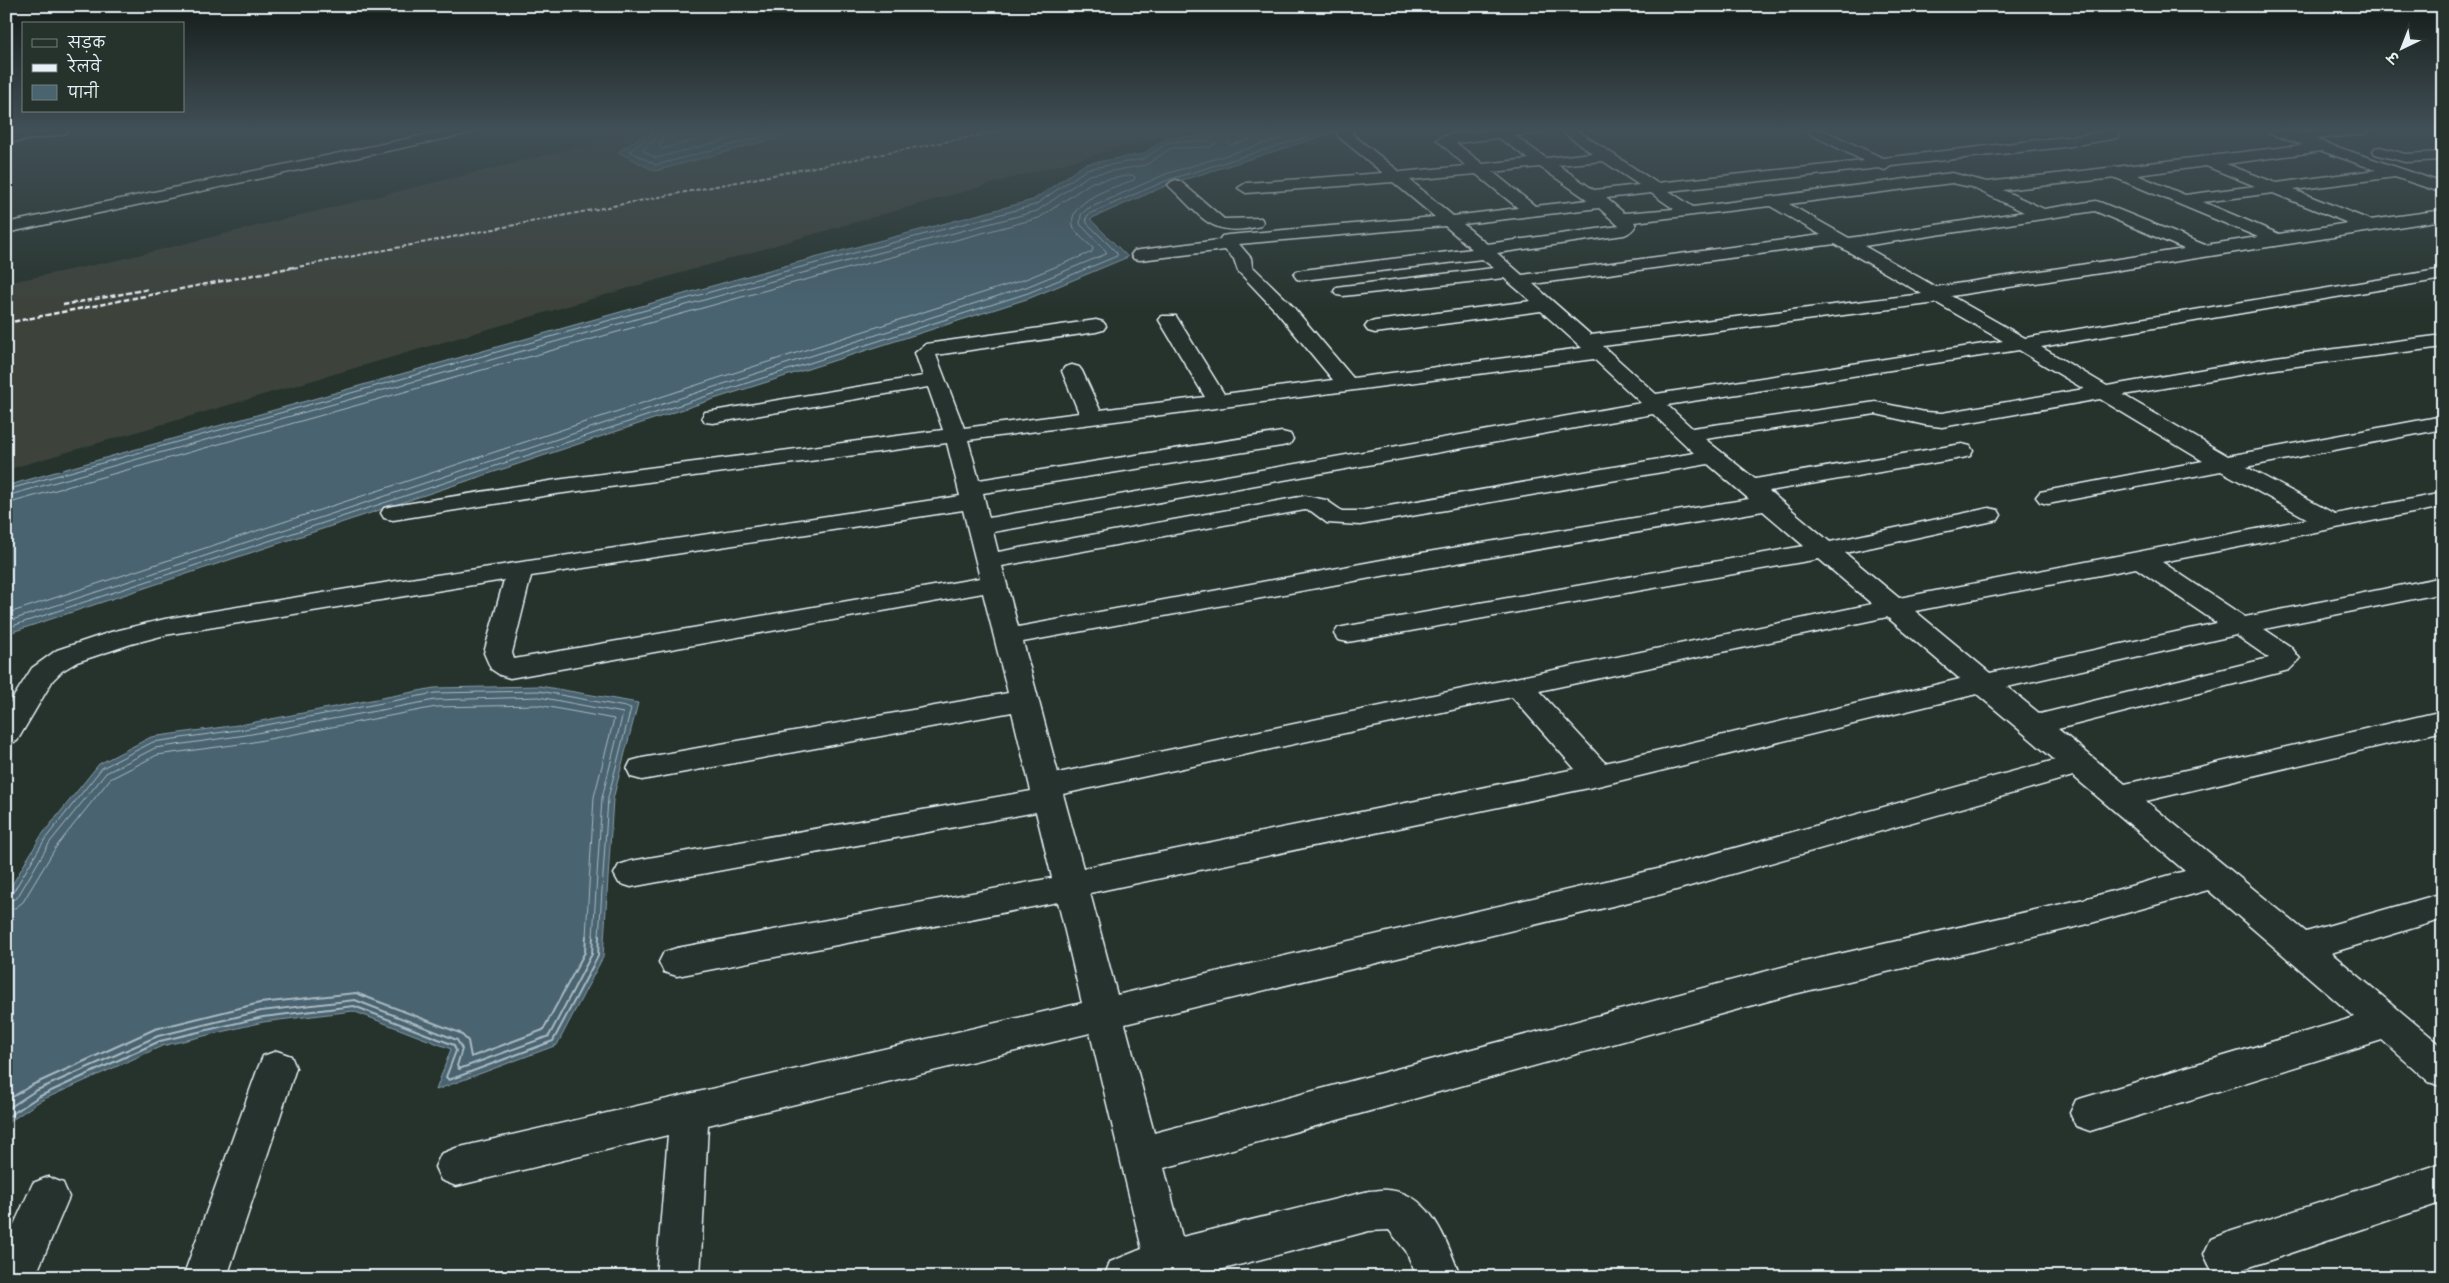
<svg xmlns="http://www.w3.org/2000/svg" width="2449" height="1283" font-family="'Gochi Hand','Playpen Sans Deva',sans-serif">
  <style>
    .built { fill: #3c423b }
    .water { fill: #4a646f; stroke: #899ca6 }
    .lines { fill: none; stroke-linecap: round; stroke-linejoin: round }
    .shore-far1 { stroke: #a9b9c1; stroke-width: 1 }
    .shore { stroke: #a9b9c1; stroke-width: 2 }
    .minor-casing { stroke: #e8f1f8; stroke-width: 3 }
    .minor { fill: #26332d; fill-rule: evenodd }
    .rail-far1 { stroke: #e8f1f8; stroke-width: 2; stroke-dasharray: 4.5 2; stroke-linecap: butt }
    .rail { stroke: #e8f1f8; stroke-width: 2.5; stroke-dasharray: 5.5 2.5; stroke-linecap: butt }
  </style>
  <rect width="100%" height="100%" fill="#26332d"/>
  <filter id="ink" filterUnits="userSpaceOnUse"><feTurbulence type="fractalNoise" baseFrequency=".02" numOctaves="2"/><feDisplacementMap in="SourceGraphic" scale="10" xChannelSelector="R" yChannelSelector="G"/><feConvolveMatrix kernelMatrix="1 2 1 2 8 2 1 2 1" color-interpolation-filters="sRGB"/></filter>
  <g filter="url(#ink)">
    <polygon class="built" points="648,130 1183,130 845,225 6,470 6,283 118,260"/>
    <g class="water">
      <polygon points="651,130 807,130 655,171 618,152"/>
      <polygon points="1216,130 1334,130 1339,131 1170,184 1090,219 1128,257 1030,298 717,398 6,634 6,486 758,273 1033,200 1085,164 1143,154 1167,137 1207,136"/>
      <polygon points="540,686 638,703 613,799 603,957 557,1045 436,1090 451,1049 353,1011 263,1022 162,1046 40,1101 6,1124 6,895 41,836 99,764 151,737 245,724 434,688"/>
    </g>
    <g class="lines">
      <g class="shore-far1">
        <polyline points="652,130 651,135 630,151 656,165 788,130"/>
        <polyline points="659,130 656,139 642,150 656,158 764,130"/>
        <polyline points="666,130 660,146 662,149 735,130"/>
        <polyline points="1232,130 1229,142 1231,145 1281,130"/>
        <polyline points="6,490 760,278 1035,205 1087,169 1143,159 1169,142 1208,141 1217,135 1218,130"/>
        <polyline points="6,496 761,284 1037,211 1089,175 1146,165 1171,148 1210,147 1222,139 1224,130"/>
        <path d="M 6,504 L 763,291 L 1039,218 L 1092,182 L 1133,175 L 1135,177 L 1134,180 C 1116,186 1063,202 1074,228 C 1078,236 1087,242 1093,248 L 1092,252 L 1023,280 L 712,380 L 6,614"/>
        <polyline points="6,622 714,387 1026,287 1106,254 1106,251 1080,224 1081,215 1087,209 1166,174 1307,130"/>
        <polyline points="6,628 716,393 1028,293 1117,256 1117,253 1087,223 1086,218 1089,214 1168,180 1328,130"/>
        <polyline points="6,896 12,894 45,839 102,768 153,742 245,729 435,693 539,691 631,708 608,798 599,937"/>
        <polyline points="6,902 17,898 50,842 106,773 155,748 246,735 435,700 539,697 623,713 602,798 593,937"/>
        <polyline points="6,910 15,908 23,902 56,847 110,779 157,755 248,743 436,707 538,705 614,719 594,797 586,937"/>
      </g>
      <g class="shore">
        <polyline points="6,1101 32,1085 155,1029 260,1003 356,993 460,1033 468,1041 471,1057 543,1030 585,952 586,936"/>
        <polyline points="6,1110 35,1091 158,1036 261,1011 355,1000 457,1040 462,1049 457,1066 459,1069 549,1036 592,954 593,936"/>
        <polyline points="6,1118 38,1097 160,1041 263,1017 354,1006 454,1045 456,1051 446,1077 449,1080 553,1041 598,956 599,936"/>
      </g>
      <defs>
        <g id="minor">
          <polygon points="39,130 71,130 64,134 6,143 6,135"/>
          <polygon points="449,130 473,130 471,133 6,233 6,223"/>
          <path d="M 1340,130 L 1355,130 L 1352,134 L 1400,172 L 1466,166 L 1437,140 C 1445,129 1525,130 1542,130 L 1540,133 L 1515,136 L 1546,158 L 1592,153 L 1560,130 L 1576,130 L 1657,183 L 1864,161 L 1808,133 L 1806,130 L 1823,130 L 1883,158 L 2100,133 L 2098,130 L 2117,130 L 2120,133 L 2118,138 L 2064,147 L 1891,166 L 1885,170 L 1879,168 L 1669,191 L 1693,207 L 1952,173 L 1987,182 L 2303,145 L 2268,133 L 2266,130 L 2286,130 L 2297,133 L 2324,130 L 2369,130 L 2367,133 L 2362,134 L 2314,139 L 2443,183 L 2443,193 L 2395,177 L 2294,190 L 2370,220 L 2443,210 L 2443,220 L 1951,296 L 2025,338 L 2443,269 L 2443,279 L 2041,347 L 2107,386 L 2275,357 L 2443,335 L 2443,347 L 2275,369 L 2123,395 L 2228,456 L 2443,416 L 2443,429 L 2246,467 L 2335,514 L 2443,493 L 2443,507 L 2162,562 L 2245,617 L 2443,577 L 2443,593 L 2264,629 L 2291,647 L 2300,659 L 2289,670 L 2058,729 L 2125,784 L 2443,711 L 2443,731 L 2146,801 L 2306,932 L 2443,893 L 2443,919 L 2331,953 L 2443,1047 L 2443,1087 L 2429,1082 L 2382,1040 L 2090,1131 L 2076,1126 L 2070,1113 L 2076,1100 L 2355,1017 L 2208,890 L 2084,925 L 1790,995 L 1164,1168 L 1182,1237 L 1369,1191 C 1375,1191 1382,1189 1388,1190 C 1433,1194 1446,1242 1461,1277 L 1417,1277 L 1406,1251 L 1389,1230 L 1369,1231 L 1193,1277 L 1104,1277 L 1110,1262 L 1142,1249 L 1090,1033 L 708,1125 L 700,1277 L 656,1277 L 668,1135 L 456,1186 L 441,1180 L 435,1167 L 441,1154 L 456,1148 L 1082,1003 L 1058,902 L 677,976 L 664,972 L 659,962 L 664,952 L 677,948 L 1052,878 L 1036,812 L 631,887 L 619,883 L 614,874 L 619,865 L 631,861 L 1031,791 L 1012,712 L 642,780 L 631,777 L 627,769 L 631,761 L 642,758 L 1008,693 L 983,593 L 510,678 L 500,675 L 491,669 L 484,653 L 504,580 L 165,635 L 131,644 L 77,662 L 62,671 L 53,680 L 17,741 L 6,744 L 6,709 L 32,668 L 57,650 L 111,632 L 165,619 L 390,582 L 960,496 L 947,443 L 556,494 L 393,520 L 384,518 L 381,513 L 384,508 L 393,506 L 556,480 L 943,430 L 928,387 L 713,423 L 705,422 L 702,417 L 705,412 L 713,411 L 923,376 L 915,353 L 926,344 L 1096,320 L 1103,322 L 1106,326 L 1103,330 L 1096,332 L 936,355 L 964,428 L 1079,413 L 1062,371 L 1065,367 L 1072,365 L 1079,367 L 1082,371 L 1100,410 L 1205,397 L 1159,320 L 1162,316 L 1176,316 L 1224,394 L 1333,380 L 1275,310 L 1238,271 L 1234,259 L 1225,250 L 1140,260 L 1134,259 L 1131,255 L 1134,251 L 1140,250 L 1219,240 L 1222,236 L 1228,235 L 1435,217 L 1393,182 L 1246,193 L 1238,188 L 1246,183 L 1383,173 L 1339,137 L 1337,134 ZM 1499,138 L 1529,159 L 1483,164 L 1456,143 ZM 2322,151 L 2376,170 L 2276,183 L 2226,164 ZM 1603,161 L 1639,185 L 1594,190 L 1558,165 ZM 2206,166 L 2255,186 L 2185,195 L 2137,175 ZM 1540,167 L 1588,200 L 1535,206 L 1493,172 ZM 1476,174 L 1518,208 L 1453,216 L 1410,180 ZM 2116,178 L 2258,237 L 2205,245 L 2102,203 L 2096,201 L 2044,209 L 2003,190 ZM 1952,183 L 1971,187 L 2024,212 L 1849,238 L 1789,204 ZM 1651,193 L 1674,209 L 1624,213 L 1606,198 ZM 2273,193 L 2348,223 L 2279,234 L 2203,202 ZM 1770,206 L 1821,235 L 1522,275 L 1497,253 L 1624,235 C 1630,233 1633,230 1636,225 L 1634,222 ZM 1599,208 L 1619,226 L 1487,244 L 1463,224 ZM 2095,211 L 2184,249 L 1936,287 L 1864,246 ZM 1445,226 L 1472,249 L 1303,270 L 1297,271 L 1294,275 L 1297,279 L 1303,280 L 1482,259 L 1494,268 L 1343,286 L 1337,287 L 1334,291 L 1337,295 L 1343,296 L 1504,278 L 1531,301 L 1375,321 L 1368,323 L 1365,327 L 1368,331 L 1375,333 L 1541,311 L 1582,348 L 1353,378 L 1289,302 L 1252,266 L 1251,258 L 1239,244 ZM 1835,244 L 1922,294 L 1591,335 L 1533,284 ZM 1937,303 L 2003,341 L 1656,394 L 1603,346 ZM 2019,350 L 2084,389 L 1942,413 L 1925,412 L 1876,402 L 1692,428 L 1667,405 ZM 1594,359 L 1641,403 L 989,518 L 983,493 L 1282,446 L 1290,444 L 1293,439 L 1290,434 L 1282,432 L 979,480 L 968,440 ZM 2100,399 L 2203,461 L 2040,492 L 2036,497 L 2040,502 L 2048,504 L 2221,471 L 2308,519 L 1899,598 L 1845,553 L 1998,520 L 2001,515 L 1998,510 L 1989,508 L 1830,542 L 1769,491 L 1962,458 L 1970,456 L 1973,451 L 1970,446 L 1962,444 L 1755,479 L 1705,439 L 1876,414 L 1925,425 L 1942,427 ZM 1653,414 L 1694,453 L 1360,511 L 1342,511 L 1326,500 L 1305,496 L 998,552 L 993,532 ZM 1708,464 L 1749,499 L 1398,557 L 1018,627 L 1002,566 L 1305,510 L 1311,511 L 1327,523 L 1360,525 ZM 963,510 L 980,578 L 514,659 L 512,653 L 531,576 ZM 1763,511 L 1804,546 L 1348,626 L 1338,628 L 1334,634 L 1338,640 L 1348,642 L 1819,559 L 1872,604 L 1058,773 L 1023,642 L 1398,573 ZM 2136,568 L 2217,623 L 1990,673 L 1915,611 ZM 1887,617 L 1960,679 L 1605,763 L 1539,691 ZM 2236,635 L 2269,658 L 2040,714 L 2007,687 ZM 1977,694 L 2055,760 L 1662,868 L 1117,995 L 1090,893 L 1598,786 ZM 1512,697 L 1575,769 L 1083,868 L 1063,794 ZM 2073,776 L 2185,871 L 2084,899 L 1790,965 L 1154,1133 L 1125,1024 L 1662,894 Z"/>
          <polygon points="2380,147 2405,154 2443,152 2443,160 2405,162 2375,154 2373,151 2375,148"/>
          <path d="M 1176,180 L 1181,182 L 1224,219 L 1261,218 L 1263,222 L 1261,226 C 1211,238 1204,219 1171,188 L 1168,185 L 1171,182 Z"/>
          <polygon points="277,1051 291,1056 296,1068 227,1277 183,1277 258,1068 263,1056"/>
          <polygon points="2443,1163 2443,1202 2226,1275 2211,1269 2204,1254 2211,1239 2226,1233"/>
          <polygon points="48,1177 63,1183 69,1197 35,1277 6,1277 6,1242 33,1183"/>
        </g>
      </defs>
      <use href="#minor" class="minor-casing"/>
      <use href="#minor" class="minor"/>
      <polyline class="rail-far1" points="287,269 1006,130"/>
      <g class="rail">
        <polyline points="63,305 149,289"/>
        <polyline points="6,323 294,267"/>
      </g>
    </g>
  </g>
  <linearGradient id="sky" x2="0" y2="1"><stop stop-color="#151c19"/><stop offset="0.42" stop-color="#415057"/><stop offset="1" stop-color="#415057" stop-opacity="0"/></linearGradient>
  <rect width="2449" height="309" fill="url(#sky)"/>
  <rect width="2449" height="1283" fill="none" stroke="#26332d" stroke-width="25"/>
  <rect x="12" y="12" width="2424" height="1258" fill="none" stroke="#e8f1f8" stroke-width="2" filter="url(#ink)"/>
  <rect x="22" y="22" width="162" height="90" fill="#26332d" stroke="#747f7e"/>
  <rect x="32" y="39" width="25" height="8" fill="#26332d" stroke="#747f7e"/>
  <text x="68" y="48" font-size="15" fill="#e8f1f8">सड़क</text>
  <rect x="32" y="64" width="25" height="8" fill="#e8f1f8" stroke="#747f7e"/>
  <text x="68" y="72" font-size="15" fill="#e8f1f8">रेलवे</text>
  <rect x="32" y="85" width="25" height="15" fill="#4a646f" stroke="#747f7e"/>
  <text x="68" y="98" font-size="15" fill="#e8f1f8">पानी</text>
  <g transform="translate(2402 48) rotate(223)" stroke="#26332d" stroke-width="4" paint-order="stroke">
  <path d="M0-4L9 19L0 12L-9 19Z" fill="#e8f1f8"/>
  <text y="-8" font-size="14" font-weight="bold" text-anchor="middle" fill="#e8f1f8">उ</text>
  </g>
</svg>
